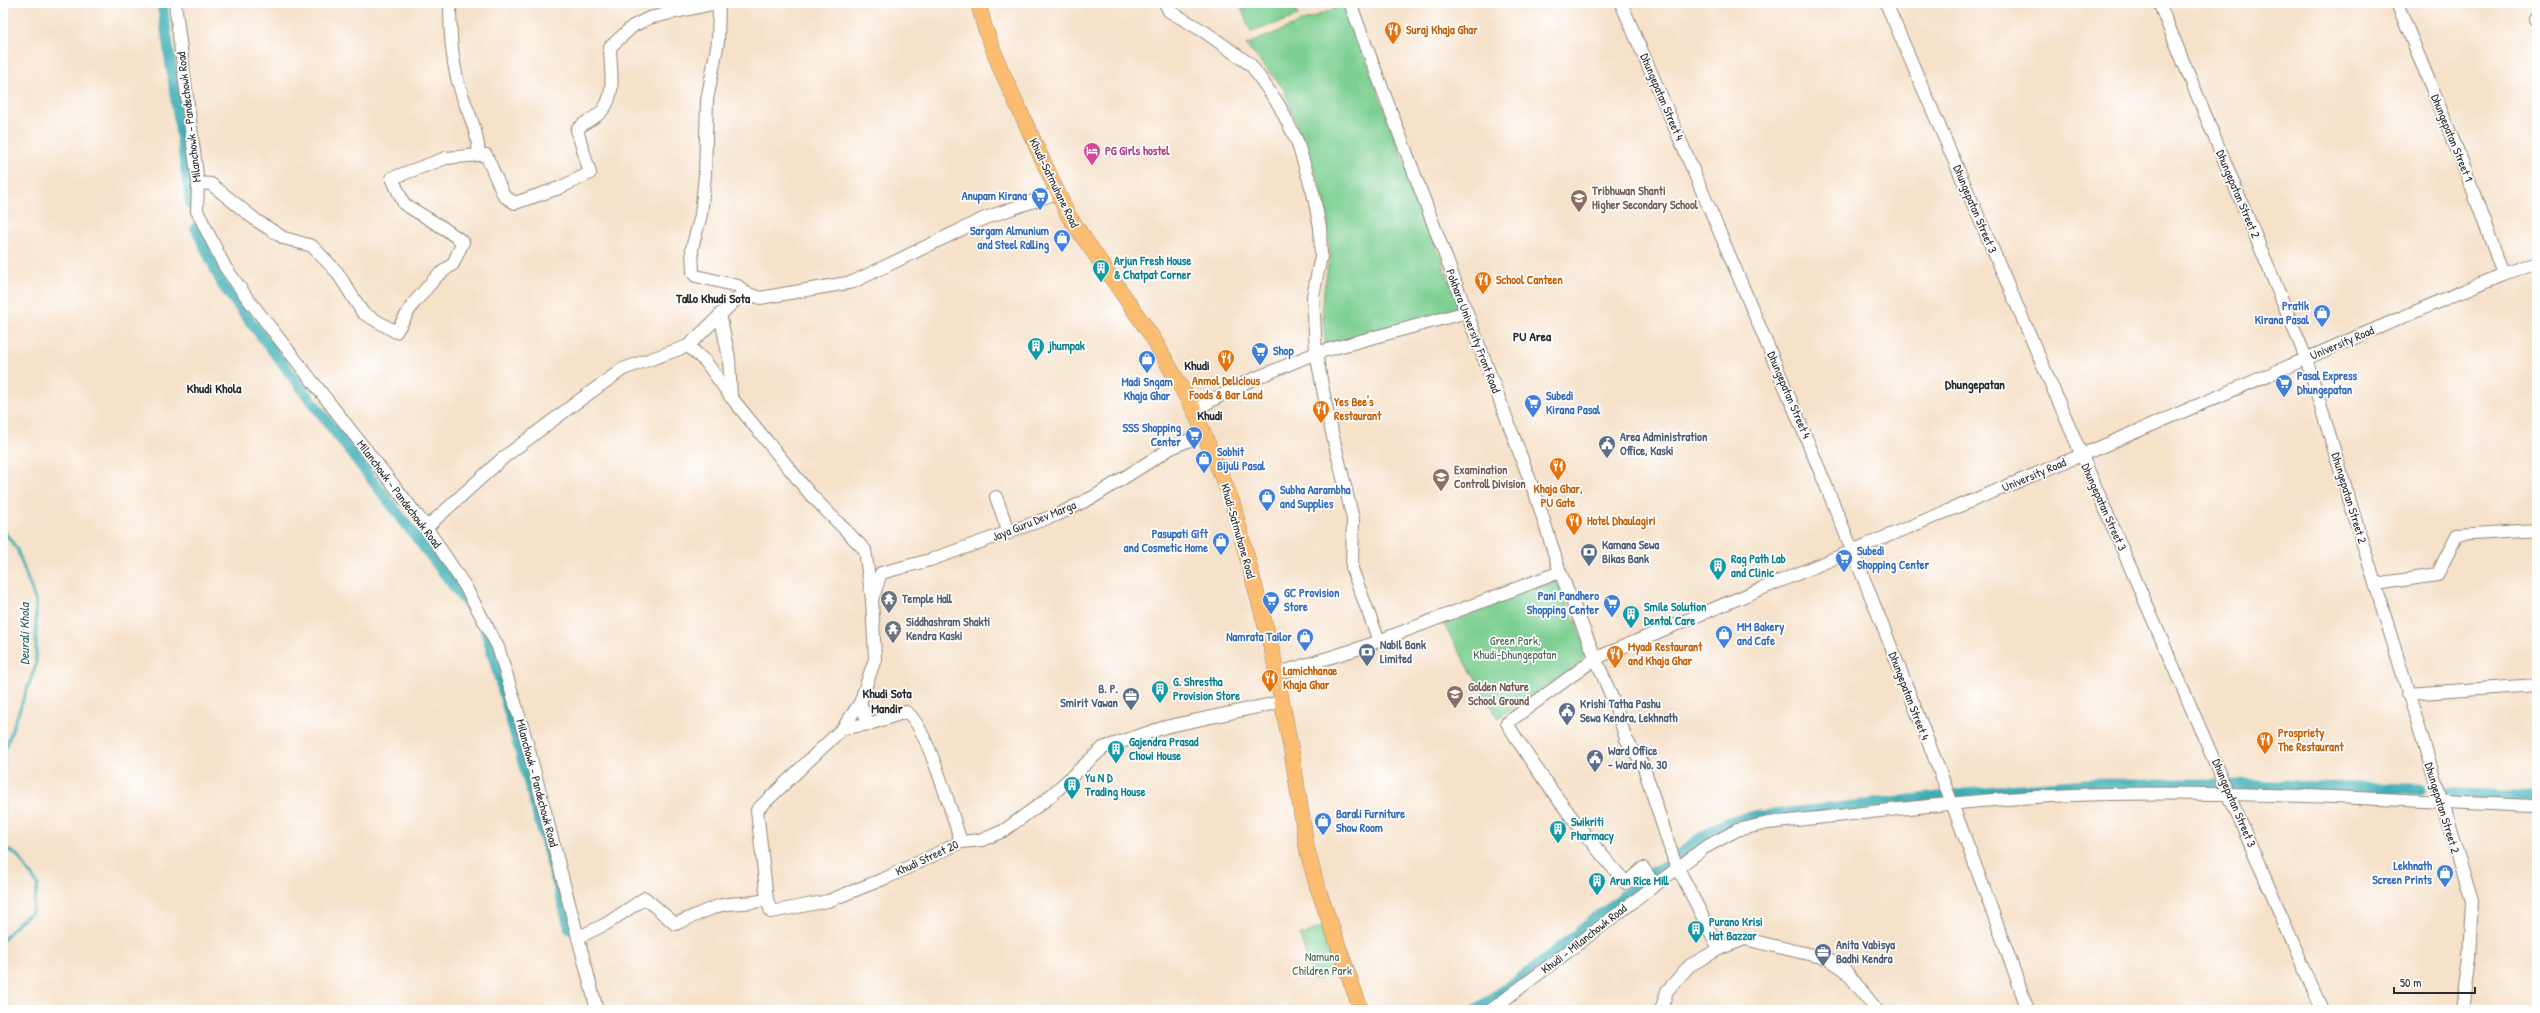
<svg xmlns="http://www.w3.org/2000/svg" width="2540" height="1013" font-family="'Patrick Hand',sans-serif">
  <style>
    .green { fill: #7ccf91; stroke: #547d5e }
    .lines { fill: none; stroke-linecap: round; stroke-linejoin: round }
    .stream { stroke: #3daeb5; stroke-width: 3 }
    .canal { stroke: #3daeb5; stroke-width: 11 }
    .minor-casing { stroke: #90867a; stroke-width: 14 }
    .major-casing { stroke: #90867a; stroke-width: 16 }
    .minor { stroke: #fff; stroke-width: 12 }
    .major { stroke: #fcbd6f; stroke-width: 15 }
    .labels { text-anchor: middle; stroke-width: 3.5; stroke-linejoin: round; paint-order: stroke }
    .food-label { font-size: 12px; font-weight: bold; fill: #c56008; stroke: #fff; text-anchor: start }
    .street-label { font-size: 12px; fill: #2b2b2b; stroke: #fff }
    .hotel-label { font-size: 12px; font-weight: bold; fill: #b23c85; stroke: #fff; text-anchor: start }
    .education-label { font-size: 12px; font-weight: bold; fill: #785e54; stroke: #fff; text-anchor: start }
    .shop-label { font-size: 12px; font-weight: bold; fill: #366cbe; stroke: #fff; text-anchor: start }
    .culture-label { font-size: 12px; font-weight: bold; fill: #0d838f; stroke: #fff; text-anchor: start }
    .service-label { font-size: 12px; font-weight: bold; fill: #4e5e75; stroke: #fff; text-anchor: start }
    .worship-label { font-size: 12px; font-weight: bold; fill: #5b616d; stroke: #fff; text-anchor: start }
    .park-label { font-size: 12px; fill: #47644f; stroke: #fff }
    .neighbourhood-label { font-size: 13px; font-weight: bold; fill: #2b2b2b; stroke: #fff }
    .water-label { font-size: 13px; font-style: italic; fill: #325f62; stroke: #fff }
  </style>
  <rect width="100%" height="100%" fill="#fff"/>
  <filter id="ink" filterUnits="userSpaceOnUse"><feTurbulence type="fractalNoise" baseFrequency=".025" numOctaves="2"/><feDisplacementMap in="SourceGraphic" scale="8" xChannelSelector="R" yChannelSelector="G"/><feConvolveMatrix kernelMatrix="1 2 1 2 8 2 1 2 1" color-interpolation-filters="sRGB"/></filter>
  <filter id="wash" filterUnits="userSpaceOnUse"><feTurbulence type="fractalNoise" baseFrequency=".012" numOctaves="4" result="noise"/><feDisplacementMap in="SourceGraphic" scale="16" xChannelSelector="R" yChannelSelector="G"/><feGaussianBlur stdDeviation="0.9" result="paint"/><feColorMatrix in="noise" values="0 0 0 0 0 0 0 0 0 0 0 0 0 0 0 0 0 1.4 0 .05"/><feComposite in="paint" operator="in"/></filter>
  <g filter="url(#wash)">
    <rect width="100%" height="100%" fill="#f6e1c9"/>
    <g class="green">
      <polygon points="1253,3 1293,3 1298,16 1251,32 1241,8"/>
      <polygon points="1345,4 1460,309 1325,344 1322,302 1330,254 1325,201 1283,88 1246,45"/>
      <polygon points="1557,580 1590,657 1498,718 1442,622"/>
      <polygon points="1323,926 1339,973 1313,980 1300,936"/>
    </g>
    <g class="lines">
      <g class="stream">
        <polyline points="3,530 17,549 36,602 36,665 4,752 3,788"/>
        <polyline points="3,804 5,848 17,855 38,885 32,912 18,923 3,940"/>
        <polyline points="3,998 9,1010"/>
      </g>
      <g class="canal">
        <polyline points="162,3 191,205"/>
        <polyline points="196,228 223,286 476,615"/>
        <polyline points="486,631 570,929"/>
        <polyline points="2230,785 2421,789"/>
        <polyline points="2442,793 2537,797"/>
        <polyline points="1476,1010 1537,966 1648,876 1674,860 1699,839 1722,825 1742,818 1995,791 2085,784 2220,784"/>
      </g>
    </g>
  </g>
  <g filter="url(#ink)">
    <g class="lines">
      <defs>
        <g id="minor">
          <polyline points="175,3 198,183 197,211 225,267 248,299 424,524 465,586 498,647 526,739 597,1010"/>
          <polyline points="719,3 718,42 707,100 705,175 701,215 692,248 693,273 696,276 738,286 744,292"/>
          <polyline points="1165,3 1169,11 1205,32 1251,65 1279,105 1297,141 1313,193 1320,227 1321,256 1313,296 1316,353 1328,416 1353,519 1352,569 1379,641"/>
          <polyline points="1350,3 1537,499 1560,572 1615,705 1626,739 1643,765 1674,860 1719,949"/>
          <path d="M 1621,3 C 1765,335 1907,669 2028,1010"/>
          <polyline points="1886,3 2322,1010"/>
          <polyline points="2159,3 2306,358 2472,901 2469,958 2462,1010"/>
          <polyline points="2397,3 2465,169 2503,274"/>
          <polyline points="2535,19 2537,18"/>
          <path d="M 479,155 L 486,155 L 504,196 L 515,203 L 559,188 L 590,173 L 577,130 C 584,121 595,119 602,111 C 617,94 610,69 610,47 L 633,26 L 649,18 L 717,3"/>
          <path d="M 198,183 L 211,184 L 257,221 L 284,238 L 312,246 L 337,272 L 363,313 L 396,332 L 413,304 L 437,276 L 453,264 L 463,242 L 445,229 L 404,204 L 392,178 L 446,158 L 479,155 C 478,129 467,112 460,88 C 451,62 450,30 450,3"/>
          <polyline points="720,314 729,358 731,397"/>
          <polyline points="688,346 706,362 731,397 810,494 865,550 872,600 875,659 860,703 843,728 757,810 767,899 771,912 828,901 886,878 961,842 982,840 1003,831 1046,800 1103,748 1165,727 1281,702"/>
          <polyline points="1194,410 1244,383 1316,353 1467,312"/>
          <polyline points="996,497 1009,533"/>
          <polyline points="427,527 503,458 577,402 623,369 688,346 744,292 760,298 853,282 985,218 1057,193"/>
          <polyline points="2376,584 2437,575 2457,535 2537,530"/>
          <polyline points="873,597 881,573 930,560 1059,514 1095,496 1171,448 1203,434"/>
          <polyline points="1276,674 1357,649 1560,572"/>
          <polyline points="2407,694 2537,685"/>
          <path d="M 860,703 L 869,724 L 906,712 C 925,721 953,817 961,842"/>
          <polyline points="843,728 869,724"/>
          <path d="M 1655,885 L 1643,868 L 1626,883 C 1582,833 1542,781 1507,723 L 1596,658 L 2110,443 L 2503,274 L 2537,262"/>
          <path d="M 579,937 L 606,924 L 645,898 L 675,924 C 690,918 704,911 718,906 C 735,901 751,905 767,899"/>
          <path d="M 1491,1010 L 1704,848 L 1737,830 L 1768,823 C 1880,812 1994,796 2107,794 C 2251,791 2394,800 2537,806"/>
          <polyline points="1661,1010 1667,991 1689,966 1719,949 1745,939 1829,959 1845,970 1877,1010"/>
        </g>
        <polyline id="major" points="978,3 985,28 1001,70 1068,215 1153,338 1194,410 1232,501 1272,650 1292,754 1307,849 1317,886 1361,1010"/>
      </defs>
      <use href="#minor" class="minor-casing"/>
      <use href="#major" class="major-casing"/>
      <use href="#minor" class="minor"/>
      <use href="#major" class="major"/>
    </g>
  </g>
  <defs>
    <symbol id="restaurant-pin" viewBox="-11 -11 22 30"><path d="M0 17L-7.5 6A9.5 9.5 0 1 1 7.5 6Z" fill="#e8710a" stroke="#fff"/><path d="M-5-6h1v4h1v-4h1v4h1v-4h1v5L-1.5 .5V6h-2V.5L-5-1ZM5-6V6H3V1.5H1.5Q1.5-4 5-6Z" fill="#fff"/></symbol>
    <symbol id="hotel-pin" viewBox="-11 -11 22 30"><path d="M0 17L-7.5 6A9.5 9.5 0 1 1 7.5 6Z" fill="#d1479c" stroke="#fff"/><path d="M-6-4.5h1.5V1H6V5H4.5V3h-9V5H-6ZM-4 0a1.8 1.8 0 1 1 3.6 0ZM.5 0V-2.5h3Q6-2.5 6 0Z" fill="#fff"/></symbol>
    <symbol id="supermarket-pin" viewBox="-11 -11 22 30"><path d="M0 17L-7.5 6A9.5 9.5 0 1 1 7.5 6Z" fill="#3f7fe0" stroke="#fff"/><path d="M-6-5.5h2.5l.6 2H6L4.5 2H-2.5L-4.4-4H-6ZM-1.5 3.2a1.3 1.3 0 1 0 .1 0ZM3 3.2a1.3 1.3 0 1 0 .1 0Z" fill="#fff"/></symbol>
    <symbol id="school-pin" viewBox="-11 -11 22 30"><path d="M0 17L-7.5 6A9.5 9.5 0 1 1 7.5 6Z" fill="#8d6e63" stroke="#fff"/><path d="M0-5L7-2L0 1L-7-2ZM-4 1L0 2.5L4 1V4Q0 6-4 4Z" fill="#fff"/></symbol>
    <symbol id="shop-pin" viewBox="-11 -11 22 30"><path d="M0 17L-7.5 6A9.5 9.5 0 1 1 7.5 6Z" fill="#3f7fe0" stroke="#fff"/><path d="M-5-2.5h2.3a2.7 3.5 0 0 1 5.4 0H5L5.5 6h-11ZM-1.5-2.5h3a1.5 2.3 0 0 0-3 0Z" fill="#fff"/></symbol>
    <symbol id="building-pin" viewBox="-11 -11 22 30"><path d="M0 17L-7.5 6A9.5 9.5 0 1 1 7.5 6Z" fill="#0f9aa8" stroke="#fff"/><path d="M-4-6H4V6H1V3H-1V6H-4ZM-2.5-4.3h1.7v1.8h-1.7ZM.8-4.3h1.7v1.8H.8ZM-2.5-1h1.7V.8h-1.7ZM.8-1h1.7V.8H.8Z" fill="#fff"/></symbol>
    <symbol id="civic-pin" viewBox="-11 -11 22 30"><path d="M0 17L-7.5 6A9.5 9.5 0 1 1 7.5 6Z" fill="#5c6f8a" stroke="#fff"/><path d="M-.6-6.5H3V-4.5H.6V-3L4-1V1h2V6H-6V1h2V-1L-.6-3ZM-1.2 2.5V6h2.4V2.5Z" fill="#fff"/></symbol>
    <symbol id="university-pin" viewBox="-11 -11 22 30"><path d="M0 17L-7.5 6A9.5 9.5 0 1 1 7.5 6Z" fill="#8d6e63" stroke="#fff"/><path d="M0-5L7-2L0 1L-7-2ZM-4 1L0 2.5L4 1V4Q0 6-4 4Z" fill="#fff"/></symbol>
    <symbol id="bank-pin" viewBox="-11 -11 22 30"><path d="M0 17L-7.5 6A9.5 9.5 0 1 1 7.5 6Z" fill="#5c6f8a" stroke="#fff"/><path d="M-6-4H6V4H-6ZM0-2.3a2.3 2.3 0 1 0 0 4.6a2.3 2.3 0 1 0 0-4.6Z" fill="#fff"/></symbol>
    <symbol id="temple-pin" viewBox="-11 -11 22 30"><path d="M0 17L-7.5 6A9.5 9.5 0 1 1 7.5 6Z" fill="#6b7280" stroke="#fff"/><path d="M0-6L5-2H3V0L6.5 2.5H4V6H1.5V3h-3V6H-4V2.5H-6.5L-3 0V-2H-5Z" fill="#fff"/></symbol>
    <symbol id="office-pin" viewBox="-11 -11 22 30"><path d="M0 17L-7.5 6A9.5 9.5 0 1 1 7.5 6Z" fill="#5c6f8a" stroke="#fff"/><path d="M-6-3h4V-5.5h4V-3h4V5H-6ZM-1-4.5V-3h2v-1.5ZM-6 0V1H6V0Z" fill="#fff"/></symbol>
  </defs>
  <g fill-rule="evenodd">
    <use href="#restaurant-pin" x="1383" y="20" width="20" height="27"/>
    <use href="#hotel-pin" x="1082" y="141" width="20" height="27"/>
    <use href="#supermarket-pin" x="1030" y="186" width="20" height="27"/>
    <use href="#school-pin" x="1569" y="188" width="20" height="27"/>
    <use href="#shop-pin" x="1052" y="228" width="20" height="27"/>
    <use href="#building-pin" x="1091" y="258" width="20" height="27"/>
    <use href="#restaurant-pin" x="1473" y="270" width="20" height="27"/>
    <use href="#shop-pin" x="2312" y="303" width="20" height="27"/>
    <use href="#building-pin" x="1026" y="336" width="20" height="27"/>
    <use href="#supermarket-pin" x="1250" y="341" width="20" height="27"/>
    <use href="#restaurant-pin" x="1216" y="348" width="20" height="27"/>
    <use href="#shop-pin" x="1137" y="349" width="20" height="27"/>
    <use href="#supermarket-pin" x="2274" y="373" width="20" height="27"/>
    <use href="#supermarket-pin" x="1523" y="393" width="20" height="27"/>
    <use href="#restaurant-pin" x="1311" y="399" width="20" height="27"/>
    <use href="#supermarket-pin" x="1184" y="425" width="20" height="27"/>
    <use href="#civic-pin" x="1597" y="434" width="20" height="27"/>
    <use href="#shop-pin" x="1194" y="449" width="20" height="27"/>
    <use href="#restaurant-pin" x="1548" y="456" width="20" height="27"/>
    <use href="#university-pin" x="1431" y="467" width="20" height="27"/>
    <use href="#shop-pin" x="1257" y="487" width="20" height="27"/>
    <use href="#restaurant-pin" x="1564" y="511" width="20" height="27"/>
    <use href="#shop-pin" x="1211" y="531" width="20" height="27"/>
    <use href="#bank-pin" x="1579" y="542" width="20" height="27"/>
    <use href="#supermarket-pin" x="1834" y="548" width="20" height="27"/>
    <use href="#building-pin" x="1708" y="556" width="20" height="27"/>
    <use href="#temple-pin" x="879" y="589" width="20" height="27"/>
    <use href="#supermarket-pin" x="1261" y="590" width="20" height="27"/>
    <use href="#supermarket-pin" x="1602" y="593" width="20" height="27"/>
    <use href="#building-pin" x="1621" y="604" width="20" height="27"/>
    <use href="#temple-pin" x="883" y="619" width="20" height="27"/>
    <use href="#shop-pin" x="1714" y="624" width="20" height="27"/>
    <use href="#shop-pin" x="1295" y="627" width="20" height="27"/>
    <use href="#bank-pin" x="1357" y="642" width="20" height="27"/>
    <use href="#restaurant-pin" x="1605" y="644" width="20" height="27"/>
    <use href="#restaurant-pin" x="1260" y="668" width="20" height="27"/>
    <use href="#building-pin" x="1150" y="679" width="20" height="27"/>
    <use href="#school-pin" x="1445" y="684" width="20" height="27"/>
    <use href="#office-pin" x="1121" y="686" width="20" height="27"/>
    <use href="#civic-pin" x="1557" y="701" width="20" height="27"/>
    <use href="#restaurant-pin" x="2255" y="730" width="20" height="27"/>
    <use href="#building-pin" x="1106" y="739" width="20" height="27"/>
    <use href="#civic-pin" x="1585" y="748" width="20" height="27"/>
    <use href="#building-pin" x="1062" y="775" width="20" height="27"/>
    <use href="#shop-pin" x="1313" y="811" width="20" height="27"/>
    <use href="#building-pin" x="1548" y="819" width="20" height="27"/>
    <use href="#shop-pin" x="2435" y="863" width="20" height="27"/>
    <use href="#building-pin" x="1587" y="871" width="20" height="27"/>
    <use href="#building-pin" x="1686" y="919" width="20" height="27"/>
    <use href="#office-pin" x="1813" y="942" width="20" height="27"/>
  </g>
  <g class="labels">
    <g class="food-label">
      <text x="1406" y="34">Suraj Khaja Ghar</text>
      <text x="1496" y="284">School Canteen</text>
      <text x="1226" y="385" text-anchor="middle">Anmol Delicious<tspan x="1226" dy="14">Foods &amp; Bar Land</tspan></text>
      <text x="1334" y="406">Yes Bee's<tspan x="1334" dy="14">Restaurant</tspan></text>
      <text x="1558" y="493" text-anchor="middle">Khaja Ghar,<tspan x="1558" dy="14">PU Gate</tspan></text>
      <text x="1587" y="525">Hotel Dhaulagiri</text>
      <text x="1628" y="651">Myadi Restaurant<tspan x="1628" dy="14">and Khaja Ghar</tspan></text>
      <text x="1283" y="675">Lamichhanae<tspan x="1283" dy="14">Khaja Ghar</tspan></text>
      <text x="2278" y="737">Prospriety<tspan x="2278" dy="14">The Restaurant</tspan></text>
    </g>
    <g class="street-label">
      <text transform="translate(1662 97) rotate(67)" y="4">Dhungepatan Street 4</text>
      <text transform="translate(189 117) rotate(-97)" y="4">Milanchowk - Pandechowk Road</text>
      <text transform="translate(2452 138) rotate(68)" y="4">Dhungepatan Street 1</text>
      <text transform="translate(1054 183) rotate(64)" y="4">Khudi-Satmuhane Road</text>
      <text transform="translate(2238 194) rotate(67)" y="4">Dhungepatan Street 2</text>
      <text transform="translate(1975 209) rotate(67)" y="4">Dhungepatan Street 3</text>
      <text transform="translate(1473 331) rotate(69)" y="4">Pokhara University Front Road</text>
      <text transform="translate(2342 343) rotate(-23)" y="4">University Road</text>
      <text transform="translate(1789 395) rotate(67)" y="4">Dhungepatan Street 4</text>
      <text transform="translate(2034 475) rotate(-23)" y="4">University Road</text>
      <text transform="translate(399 494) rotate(53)" y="4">Milanchowk - Pandechowk Road</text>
      <text transform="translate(2349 498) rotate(73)" y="4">Dhungepatan Street 2</text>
      <text transform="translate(2104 507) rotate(66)" y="4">Dhungepatan Street 3</text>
      <text transform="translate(1034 521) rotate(-22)" y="4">Jaya Guru Dev Marga</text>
      <text transform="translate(1238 531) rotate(74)" y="4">Khudi-Satmuhane Road</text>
      <text transform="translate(1909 696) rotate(69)" y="4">Dhungepatan Street 4</text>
      <text transform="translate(537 783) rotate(75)" y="4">Milanchowk - Pandechowk Road</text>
      <text transform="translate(2234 803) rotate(67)" y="4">Dhungepatan Street 3</text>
      <text transform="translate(2442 808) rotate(73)" y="4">Dhungepatan Street 2</text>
      <text transform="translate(927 858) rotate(-25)" y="4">Khudi Street 20</text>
      <text transform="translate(1584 939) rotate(-38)" y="4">Khudi - Milanchowk Road</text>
    </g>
    <g class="hotel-label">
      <text x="1105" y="155">PG Girls hostel</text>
    </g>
    <g class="education-label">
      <text x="1592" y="195">Tribhuwan Shanti<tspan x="1592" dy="14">Higher Secondary School</tspan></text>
      <text x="1454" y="474">Examination<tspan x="1454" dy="14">Controll Division</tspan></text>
      <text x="1468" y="691">Golden Nature<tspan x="1468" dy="14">School Ground</tspan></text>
    </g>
    <g class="shop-label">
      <text x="1027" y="200" text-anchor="end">Anupam Kirana</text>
      <text x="1049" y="235" text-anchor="end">Sargam Almunium<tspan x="1049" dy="14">and Steel Ralling</tspan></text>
      <text x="2309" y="310" text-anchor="end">Pratik<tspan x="2309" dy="14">Kirana Pasal</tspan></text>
      <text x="1273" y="355">Shop</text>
      <text x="2297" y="380">Pasal Express<tspan x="2297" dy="14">Dhungepatan</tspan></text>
      <text x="1147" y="386" text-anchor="middle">Madi Sngam<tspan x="1147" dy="14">Khaja Ghar</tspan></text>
      <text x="1546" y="400">Subedi<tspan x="1546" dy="14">Kirana Pasal</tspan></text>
      <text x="1181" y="432" text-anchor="end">SSS Shopping<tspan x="1181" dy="14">Center</tspan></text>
      <text x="1217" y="456">Sobhit<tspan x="1217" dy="14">Bijuli Pasal</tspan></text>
      <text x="1280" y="494">Subha Aarambha<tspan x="1280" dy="14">and Supplies</tspan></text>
      <text x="1208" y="538" text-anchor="end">Pasupati Gift<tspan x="1208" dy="14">and Cosmetic Home</tspan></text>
      <text x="1857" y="555">Subedi<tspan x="1857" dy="14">Shopping Center</tspan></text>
      <text x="1284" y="597">GC Provision<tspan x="1284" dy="14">Store</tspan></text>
      <text x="1599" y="600" text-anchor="end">Pani Pandhero<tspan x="1599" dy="14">Shopping Center</tspan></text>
      <text x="1737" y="631">MM Bakery<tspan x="1737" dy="14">and Cafe</tspan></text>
      <text x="1292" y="641" text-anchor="end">Namrata Tailor</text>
      <text x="1336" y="818">Barali Furniture<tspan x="1336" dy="14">Show Room</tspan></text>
      <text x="2432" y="870" text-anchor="end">Lekhnath<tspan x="2432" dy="14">Screen Prints</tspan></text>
    </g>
    <g class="culture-label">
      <text x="1114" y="265">Arjun Fresh House<tspan x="1114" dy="14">&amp; Chatpat Corner</tspan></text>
      <text x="1049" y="350">jhumpak</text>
      <text x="1731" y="563">Rag Path Lab<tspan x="1731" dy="14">and Clinic</tspan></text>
      <text x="1644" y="611">Smile Solution<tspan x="1644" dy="14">Dental Care</tspan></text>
      <text x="1173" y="686">G. Shrestha<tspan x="1173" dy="14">Provision Store</tspan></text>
      <text x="1129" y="746">Gajendra Prasad<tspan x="1129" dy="14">Chowi House</tspan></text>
      <text x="1085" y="782">Yu N D<tspan x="1085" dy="14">Trading House</tspan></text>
      <text x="1571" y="826">Swikriti<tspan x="1571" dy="14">Pharmacy</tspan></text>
      <text x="1610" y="885">Arun Rice Mill</text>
      <text x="1709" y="926">Purano Krisi<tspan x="1709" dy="14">Hat Bazzar</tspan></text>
    </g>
    <g class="service-label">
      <text x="1620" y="441">Area Administration<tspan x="1620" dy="14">Office, Kaski</tspan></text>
      <text x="1602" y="549">Kamana Sewa<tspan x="1602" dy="14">Bikas Bank</tspan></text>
      <text x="1380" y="649">Nabil Bank<tspan x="1380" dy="14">Limited</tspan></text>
      <text x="1118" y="693" text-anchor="end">B. P.<tspan x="1118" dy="14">Smirit Vawan</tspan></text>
      <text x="1580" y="708">Krishi Tatha Pashu<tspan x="1580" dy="14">Sewa Kendra, Lekhnath</tspan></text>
      <text x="1608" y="755">Ward Office<tspan x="1608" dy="14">- Ward No. 30</tspan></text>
      <text x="1836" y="949">Anita Vabisya<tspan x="1836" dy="14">Badhi Kendra</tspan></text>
    </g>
    <g class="worship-label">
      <text x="902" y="603">Temple Hall</text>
      <text x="906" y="626">Siddhashram Shakti<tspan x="906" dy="14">Kendra Kaski</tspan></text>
    </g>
    <g class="park-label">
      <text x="1515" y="645">Green Park,<tspan x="1515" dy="14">Khudi-Dhungepatan</tspan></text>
      <text x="1322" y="961">Namuna<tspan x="1322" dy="14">Children Park</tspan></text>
    </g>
    <g class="neighbourhood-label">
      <text x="713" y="303">Tallo Khudi Sota</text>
      <text x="1532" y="341">PU Area</text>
      <text x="1197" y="370">Khudi</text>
      <text x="1975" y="389">Dhungepatan</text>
      <text x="214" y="393">Khudi Khola</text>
      <text x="1210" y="420">Khudi</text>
      <text x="887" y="698">Khudi Sota<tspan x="887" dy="15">Mandir</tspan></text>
    </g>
    <g class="water-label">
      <text transform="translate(24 634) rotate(-90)" y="5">Deurali Khola</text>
    </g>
  </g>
  <rect width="2540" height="1013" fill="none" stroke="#fff" stroke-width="16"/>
  <path d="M2394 987v6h81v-6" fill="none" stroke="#2b2b2b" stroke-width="2"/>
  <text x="2400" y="987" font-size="12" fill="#2b2b2b" stroke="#ffffff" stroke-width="3" paint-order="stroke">50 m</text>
</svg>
